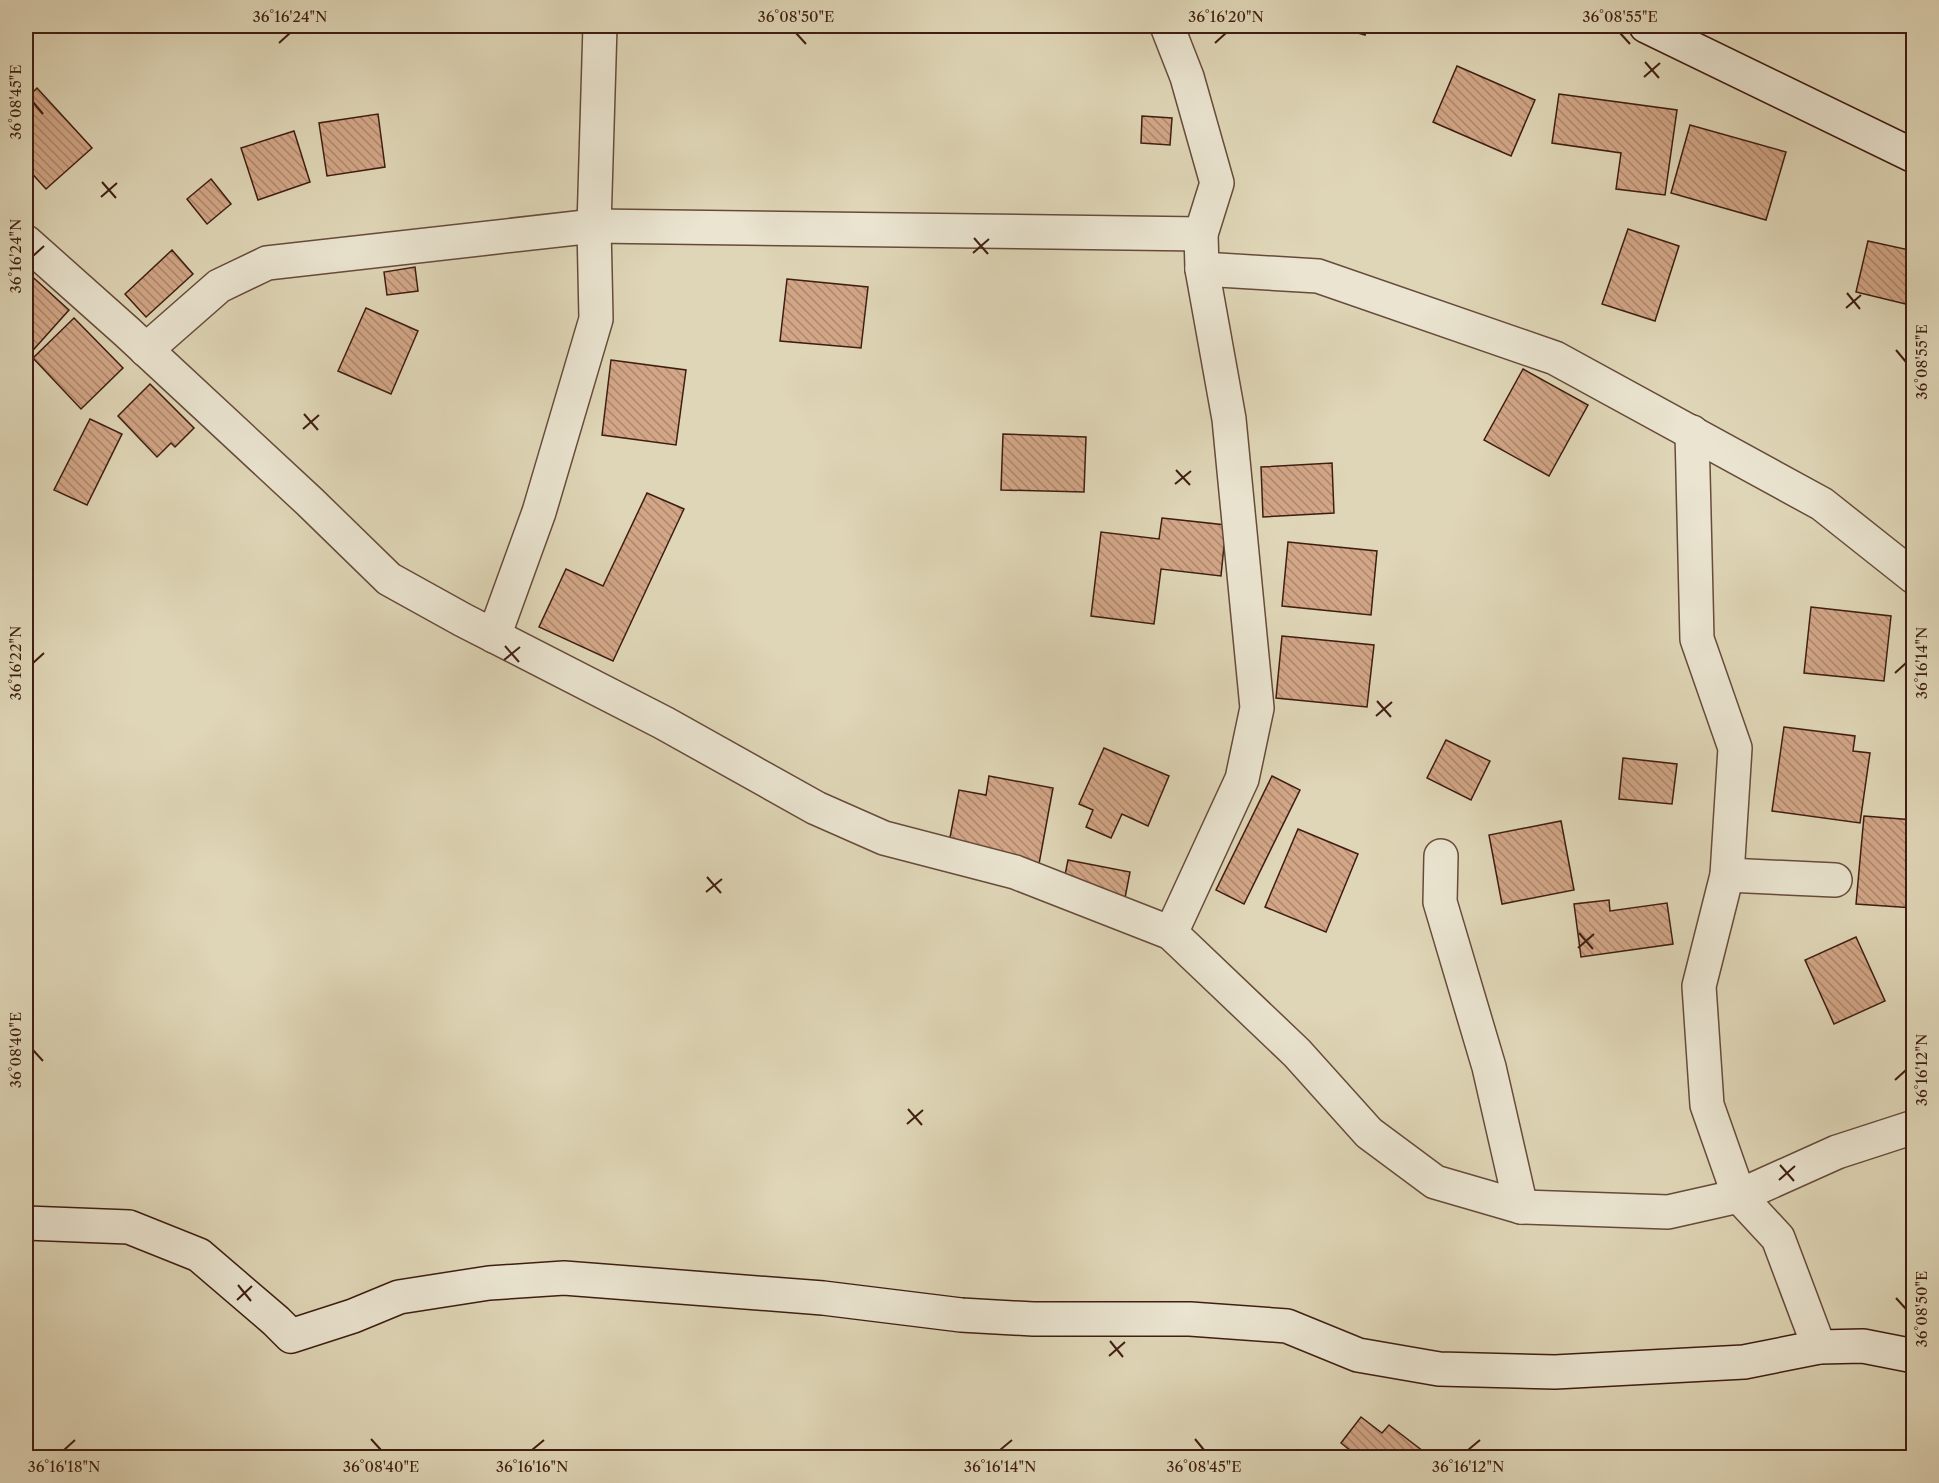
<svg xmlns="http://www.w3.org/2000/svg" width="1939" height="1483" font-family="'Libre Caslon Text',serif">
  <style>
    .building { fill: url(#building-back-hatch); stroke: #3f1d11; stroke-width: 1.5 }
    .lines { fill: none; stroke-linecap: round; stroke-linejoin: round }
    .street-casing { stroke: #674b3a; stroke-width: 36 }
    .secondary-casing { stroke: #3f1d11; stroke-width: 36 }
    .street { stroke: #eae4d0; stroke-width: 33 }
    .secondary { stroke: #eae4d0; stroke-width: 33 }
    .ticks { fill: none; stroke: #3f1d11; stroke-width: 2 }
    .neatline { fill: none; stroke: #3f1d11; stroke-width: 2 }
    .ticks-label { font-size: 15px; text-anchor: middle; fill: #3f1d11 }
  </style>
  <defs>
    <pattern id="building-back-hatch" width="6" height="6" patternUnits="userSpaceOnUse" patternTransform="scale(1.5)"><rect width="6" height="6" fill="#d2a687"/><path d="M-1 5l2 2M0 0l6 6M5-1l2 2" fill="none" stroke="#ac876d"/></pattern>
  </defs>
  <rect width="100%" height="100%" fill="#dfd6b7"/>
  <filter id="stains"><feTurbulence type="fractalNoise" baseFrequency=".00333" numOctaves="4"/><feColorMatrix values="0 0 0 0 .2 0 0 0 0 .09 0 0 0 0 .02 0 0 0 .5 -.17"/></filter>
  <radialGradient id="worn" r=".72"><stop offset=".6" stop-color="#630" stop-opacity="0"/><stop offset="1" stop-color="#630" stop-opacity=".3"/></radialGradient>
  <g class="building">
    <polygon points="1334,26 1368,26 1365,35"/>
    <polygon points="1457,66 1535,100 1511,156 1433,122"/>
    <polygon points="37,88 92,148 46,189 26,167 26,99"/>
    <polygon points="1559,94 1677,110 1665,195 1616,189 1621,153 1552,143"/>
    <polygon points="378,114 385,167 327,176 319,123"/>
    <polygon points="1142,116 1172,118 1170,145 1141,143"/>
    <polygon points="1690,125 1786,152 1766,220 1671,193"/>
    <polygon points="294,131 310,182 258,200 241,148"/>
    <polygon points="211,179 231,204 207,224 187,199"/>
    <polygon points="1628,229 1679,246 1655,321 1602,304"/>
    <polygon points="1868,241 1914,251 1914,306 1856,292"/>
    <polygon points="172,250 193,274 146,317 125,294"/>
    <polygon points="415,267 418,291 387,295 384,272"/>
    <polygon points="26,271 69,310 26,358"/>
    <polygon points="787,279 868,287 861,348 780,341"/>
    <polygon points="366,308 418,331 391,394 338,371"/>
    <polygon points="74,318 123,368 81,409 33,358"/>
    <polygon points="611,360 686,370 676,445 602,435"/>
    <polygon points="1523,369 1588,405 1549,476 1484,440"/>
    <polygon points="150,384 194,428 175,447 171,443 157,457 118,416"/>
    <polygon points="90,419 122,434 87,505 54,490"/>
    <polygon points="1003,434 1086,437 1084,492 1001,490"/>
    <polygon points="1332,463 1334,513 1263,517 1261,467"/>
    <polygon points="647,493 684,509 613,661 539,627 566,569 603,586"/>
    <polygon points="1162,518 1226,525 1221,576 1161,569 1154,624 1091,616 1101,532 1159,539"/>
    <polygon points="1288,542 1377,551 1371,615 1282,606"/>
    <polygon points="1811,607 1891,616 1884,681 1804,673"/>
    <polygon points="1282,636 1374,645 1367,707 1276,698"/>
    <polygon points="1784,727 1855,736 1853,751 1870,753 1860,823 1772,811"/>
    <polygon points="1446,740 1490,761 1471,800 1427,778"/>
    <polygon points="1104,748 1169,776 1148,826 1122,814 1111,838 1086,827 1093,810 1079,804"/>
    <polygon points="1623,758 1677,764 1672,804 1619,799"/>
    <polygon points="989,776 1053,788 1039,864 948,848 959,790 986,795"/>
    <polygon points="1272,776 1300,790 1244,904 1216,890"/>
    <polygon points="1864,816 1914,820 1914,908 1856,904"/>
    <polygon points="1561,821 1574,890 1502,904 1489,835"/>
    <polygon points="1298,829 1358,854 1326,932 1265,907"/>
    <polygon points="1068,860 1130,872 1125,898 1063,885"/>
    <polygon points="1609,900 1610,911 1667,903 1673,944 1581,957 1574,904"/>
    <polygon points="1856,937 1885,1001 1834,1024 1805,960"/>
    <polygon points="1361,1417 1382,1433 1389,1425 1432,1458 1356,1458 1357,1456 1341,1443"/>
  </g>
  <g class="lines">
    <defs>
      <g id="street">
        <polyline points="1167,26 1187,77 1217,183 1201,234 1202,269 1229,419 1257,708 1242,779 1171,933"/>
        <polyline points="26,242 127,332 310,502 389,579 463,620 664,723 816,808 884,838 1015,872 1171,933 1297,1053 1369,1133 1435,1182 1521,1207 1668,1212 1739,1196 1837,1152 1914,1127"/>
        <polyline points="1202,269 1318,276 1555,358 1822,504 1914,577"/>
        <polyline points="146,350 219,286 267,263 594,226 1201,234"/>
        <polyline points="1692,432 1697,639 1735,748 1727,875 1699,986 1707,1105 1739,1196 1778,1238 1819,1347"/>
        <polyline points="494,636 539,512 596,319 594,226 600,26"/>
        <polyline points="1441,856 1440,902 1489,1067 1521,1207"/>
        <polyline points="1727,875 1835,880"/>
      </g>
      <g id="secondary">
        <polyline points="1646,26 1914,156"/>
        <polyline points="26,1223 129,1227 199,1255 276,1321 291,1336 353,1316 399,1297 489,1283 564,1278 823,1298 961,1315 1033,1319 1190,1319 1287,1326 1358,1355 1439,1369 1555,1372 1744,1362 1819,1347 1863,1346 1914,1356"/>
      </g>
    </defs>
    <use href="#street" class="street-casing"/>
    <use href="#secondary" class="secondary-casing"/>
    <use href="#street" class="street"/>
    <use href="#secondary" class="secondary"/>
  </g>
  <path class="ticks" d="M 796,33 L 806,44M 1620,33 L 1630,44M 279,43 L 290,33M 1215,43 L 1226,33M 1645,62 L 1659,78M 1644,77 L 1660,63M 33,102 L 43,114M 102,182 L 116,198M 101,197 L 117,183M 974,238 L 988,254M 973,253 L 989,239M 33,256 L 44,246M 1847,293 L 1860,309M 1846,308 L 1861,295M 1896,350 L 1906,362M 304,414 L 318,430M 303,429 L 319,415M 1176,470 L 1190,485M 1175,484 L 1191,471M 505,646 L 519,662M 504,660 L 520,647M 33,663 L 44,653M 1895,673 L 1906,663M 1377,701 L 1391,717M 1376,716 L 1392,702M 707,877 L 721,893M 706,892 L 722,879M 1579,933 L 1593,949M 1578,948 L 1594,934M 33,1050 L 43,1061M 1895,1080 L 1906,1070M 908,1109 L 922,1125M 907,1124 L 923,1110M 1780,1165 L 1794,1181M 1779,1180 L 1795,1166M 238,1285 L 251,1301M 1896,1298 L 1906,1309M 237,1300 L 252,1286M 1110,1341 L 1123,1357M 1109,1356 L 1125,1342M 371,1439 L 381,1450M 1195,1439 L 1204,1450M 64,1450 L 75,1440M 532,1450 L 544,1440M 1000,1450 L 1012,1440M 1468,1450 L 1480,1440"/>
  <rect width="1939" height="1483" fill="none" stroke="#dfd6b7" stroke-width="66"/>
  <rect x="33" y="33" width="1873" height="1417" class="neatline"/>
  <g class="ticks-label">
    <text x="290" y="22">36°16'24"N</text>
    <text x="796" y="22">36°08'50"E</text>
    <text x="1226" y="22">36°16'20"N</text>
    <text x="1620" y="22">36°08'55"E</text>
    <text transform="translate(16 102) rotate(-90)" y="5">36°08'45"E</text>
    <text transform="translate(16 256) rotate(-90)" y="5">36°16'24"N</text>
    <text transform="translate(1922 362) rotate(-90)" y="5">36°08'55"E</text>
    <text transform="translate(1922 663) rotate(-90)" y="5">36°16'14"N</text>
    <text transform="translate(16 663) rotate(-90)" y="5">36°16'22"N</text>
    <text transform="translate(16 1050) rotate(-90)" y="5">36°08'40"E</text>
    <text transform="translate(1922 1070) rotate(-90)" y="5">36°16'12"N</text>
    <text transform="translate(1922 1309) rotate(-90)" y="5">36°08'50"E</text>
    <text x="64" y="1472">36°16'18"N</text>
    <text x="381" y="1472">36°08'40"E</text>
    <text x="532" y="1472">36°16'16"N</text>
    <text x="1000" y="1472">36°16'14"N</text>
    <text x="1204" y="1472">36°08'45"E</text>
    <text x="1468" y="1472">36°16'12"N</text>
  </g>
  <rect width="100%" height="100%" filter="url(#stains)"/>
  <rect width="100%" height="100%" fill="url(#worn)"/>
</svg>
